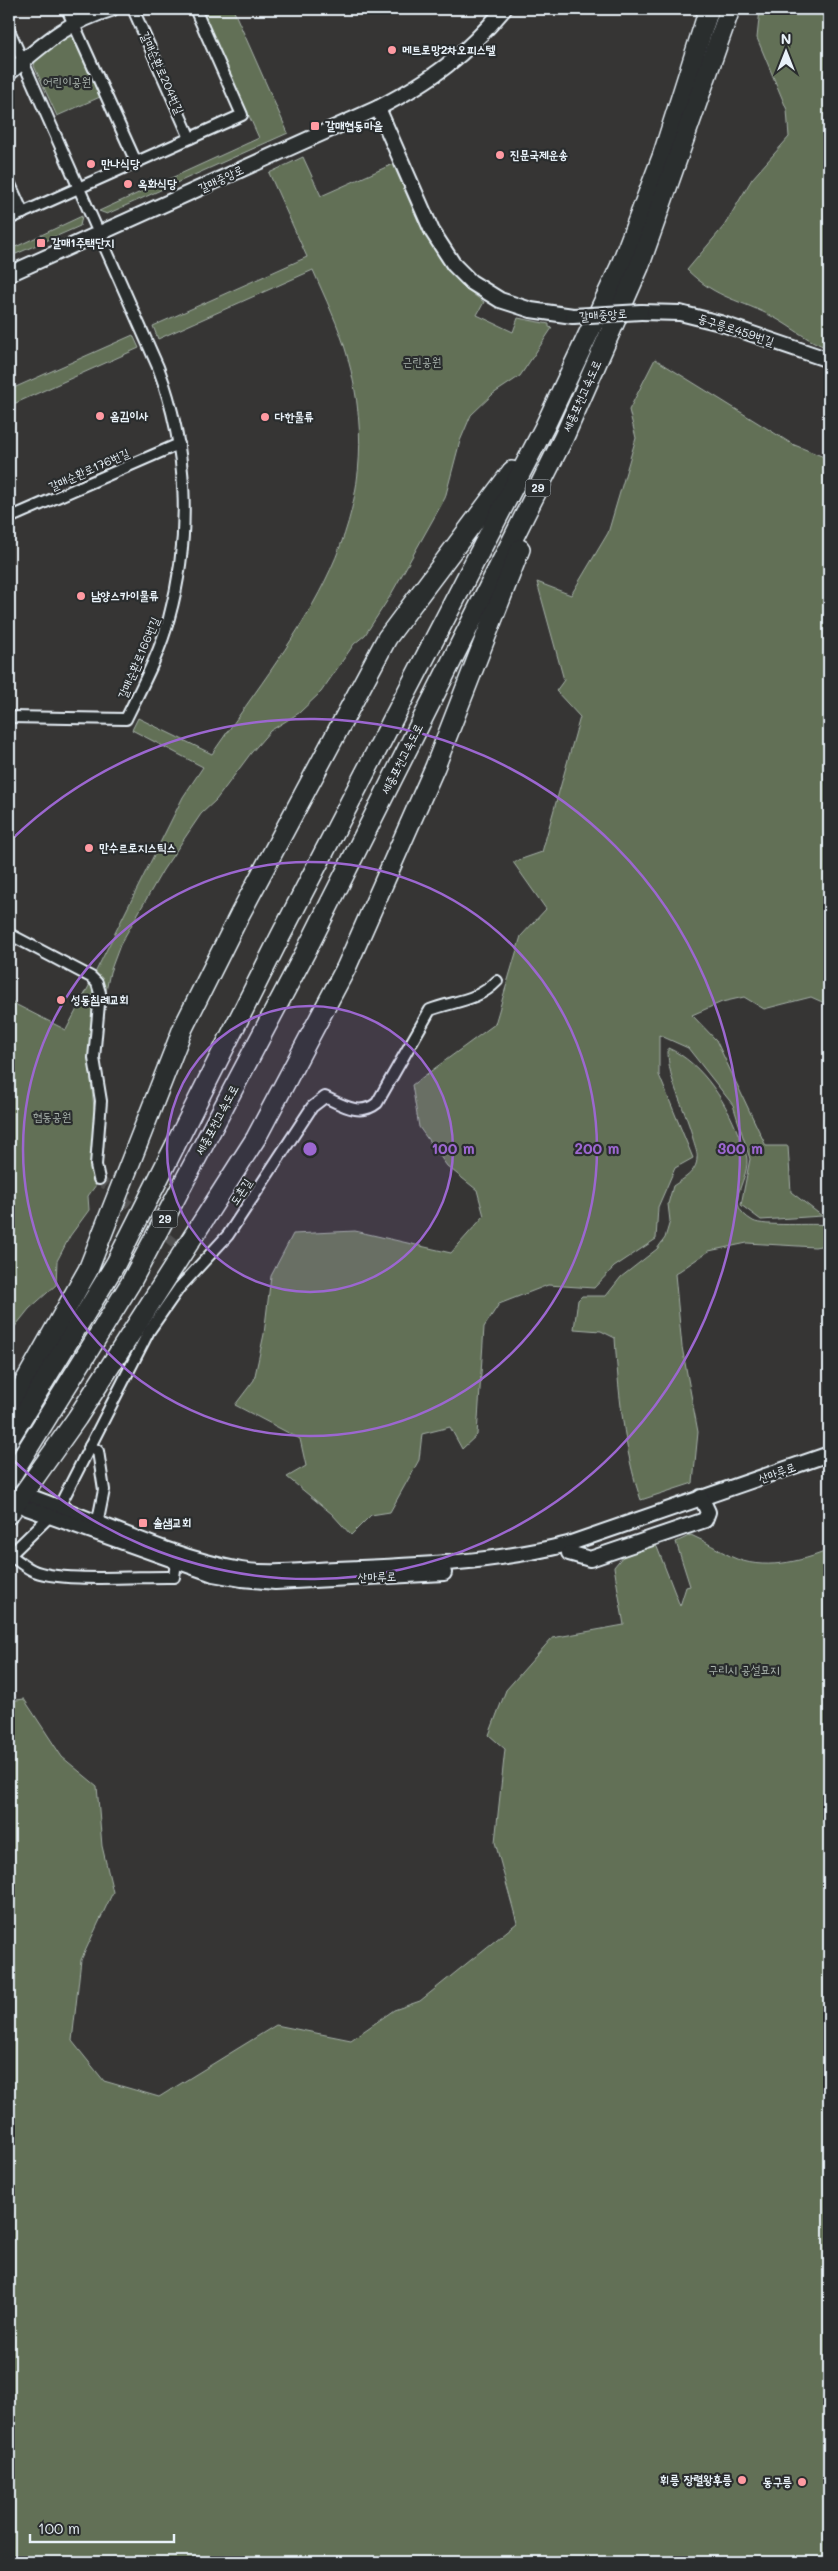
<svg xmlns="http://www.w3.org/2000/svg" width="838" height="2571" font-family="Mali,'Poor Story',sans-serif">
  <style>
    .green { fill: #626f57; stroke: #a5b0a8 }
    .lines { fill: none; stroke-linecap: round; stroke-linejoin: round }
    .street-tunnel { stroke: #515151; stroke-width: 10; stroke-dasharray: 10 5; stroke-linecap: butt }
    .secondary-tunnel { stroke: #515151; stroke-width: 14; stroke-dasharray: 14 7; stroke-linecap: butt }
    .street-casing { stroke: #e8f1f8; stroke-width: 14 }
    .secondary-casing { stroke: #e8f1f8; stroke-width: 18 }
    .highway-casing { stroke: #e8f1f8; stroke-width: 22 }
    .street { stroke: #2a2d2e; stroke-width: 10 }
    .secondary { stroke: #2a2d2e; stroke-width: 14 }
    .highway { stroke: #2a2d2e; stroke-width: 19 }
    .secondary-bridge-casing { stroke: #e8f1f8; stroke-width: 18; stroke-linecap: butt }
    .secondary-bridge { stroke: #2a2d2e; stroke-width: 14 }
    .ring { fill: none; stroke: #9c67d0; stroke-width: 2.5 }
    .poi-dot { fill: #ff9aa2; stroke: #2a2d2e; stroke-width: 2 }
    .labels { text-anchor: middle; stroke-width: 4.5; stroke-linejoin: round; paint-order: stroke }
    .shield { fill: #2a2d2e; stroke: #afb6bb; stroke-width: 1 }
    .shield-label { font-size: 11px; font-weight: bold; fill: #e8f1f8 }
    .poi-label { font-size: 12px; font-weight: bold; fill: #e8f1f8; stroke: #2a2d2e; text-anchor: start }
    .street-label { font-size: 12px; fill: #e8f1f8; stroke: #2a2d2e }
    .park-label { font-size: 12px; fill: #acb6b0; stroke: #2a2d2e }
    .centre { fill: #9c67d0; stroke: #2a2d2e; stroke-width: 2.5 }
    .ring-label { font-size: 15px; text-anchor: middle; font-weight: bold; fill: #9c67d0; stroke: #2a2d2e; stroke-width: 4.5; stroke-linejoin: round; paint-order: stroke }
  </style>
  <rect width="100%" height="100%" fill="#363534"/>
  <filter id="ink" filterUnits="userSpaceOnUse"><feTurbulence type="fractalNoise" baseFrequency=".02" numOctaves="2"/><feDisplacementMap in="SourceGraphic" scale="10" xChannelSelector="R" yChannelSelector="G"/><feConvolveMatrix kernelMatrix="1 2 1 2 8 2 1 2 1" color-interpolation-filters="sRGB"/></filter>
  <g filter="url(#ink)">
    <g class="green">
      <polygon points="201,9 233,9 288,133 107,214 99,211 259,138"/>
      <path d="M 760,9 L 829,9 L 829,262 C 823,277 828,292 829,308 C 830,321 829,335 829,348 C 810,343 792,327 775,318 C 740,299 718,300 687,270 L 724,226 L 752,179 L 789,137 L 787,110 L 757,38 Z"/>
      <polygon points="67,36 74,38 100,97 57,116 34,66 36,58"/>
      <path d="M 303,157 L 321,196 L 393,164 C 417,217 434,269 484,302 L 477,315 L 513,332 L 518,318 L 549,324 L 549,327 L 552,328 L 520,376 L 493,394 L 471,415 L 460,441 L 445,498 L 389,598 L 365,635 L 354,644 L 321,692 L 299,713 L 270,731 L 251,753 L 216,800 L 201,814 L 163,870 L 120,945 L 110,972 L 104,1001 L 104,985 L 95,973 L 183,797 L 203,767 L 132,730 L 138,718 L 212,754 C 301,625 394,524 347,355 C 339,326 325,298 313,270 L 158,339 L 153,326 L 307,257 L 269,173 Z"/>
      <polygon points="82,216 80,226 9,257 9,250"/>
      <polygon points="133,335 139,348 9,406 9,390"/>
      <polygon points="655,359 792,444 829,459 829,1005 811,997 764,1009 744,997 722,1002 692,1015 716,1040 766,1146 788,1146 791,1192 822,1216 761,1220 741,1205 750,1159 733,1105 688,1048 659,1035 659,1075 693,1158 675,1168 658,1207 656,1239 614,1267 594,1288 548,1285 499,1304 484,1327 477,1435 462,1449 450,1427 422,1434 419,1460 390,1512 371,1515 351,1535 332,1514 287,1477 306,1466 300,1439 235,1405 254,1380 264,1334 271,1276 293,1234 355,1231 451,1253 484,1216 477,1190 447,1166 419,1127 412,1085 495,1024 521,936 546,909 513,862 542,852 580,717 556,691 564,680 537,582 571,595 608,533 636,438 629,410"/>
      <polygon points="90,984 95,993 89,1061 95,1117 90,1166 96,1185 88,1196 89,1210 70,1236 57,1261 56,1285 29,1309 9,1334 9,1001 66,1030"/>
      <path d="M 668,1048 C 703,1063 729,1106 741,1142 C 743,1147 747,1155 747,1160 C 748,1184 722,1203 753,1221 C 763,1227 813,1223 829,1225 L 829,1239 L 826,1245 L 815,1247 L 747,1243 L 709,1251 L 675,1274 L 682,1347 L 698,1432 L 693,1483 L 641,1500 C 624,1453 618,1387 615,1338 L 601,1331 L 574,1329 L 578,1300 L 582,1296 L 606,1296 L 621,1277 L 657,1249 L 665,1238 L 670,1221 L 668,1204 L 673,1186 C 683,1179 697,1172 697,1158 C 698,1154 695,1147 694,1143 C 687,1110 667,1082 668,1048 Z"/>
      <path d="M 691,1535 C 705,1541 718,1550 732,1557 C 762,1571 801,1562 829,1550 L 829,2562 L 9,2562 L 9,1701 L 24,1699 L 62,1757 L 97,1786 L 102,1846 L 113,1892 L 81,1960 L 72,2041 L 104,2081 L 159,2097 L 276,2025 L 351,2040 L 394,2010 L 420,2001 L 517,1923 L 495,1842 L 505,1749 L 489,1735 L 506,1690 L 552,1638 L 624,1625 L 614,1567 L 628,1550 L 653,1543 L 657,1547 L 680,1606 L 686,1587 L 690,1586 L 676,1542 Z"/>
    </g>
    <g class="lines">
      <polyline class="street-tunnel" points="99,1179 192,1258"/>
      <polyline class="secondary-tunnel" points="9,1488 31,1497"/>
      <defs>
        <g id="street">
          <polyline points="67,9 136,162"/>
          <polyline points="133,9 190,138"/>
          <path d="M 9,30 L 158,367 C 188,447 192,535 169,618 C 160,653 142,686 126,719 L 9,717"/>
          <polyline points="9,182 23,213"/>
          <polyline points="9,219 242,115 195,9"/>
          <polyline points="9,518 179,444"/>
          <polyline points="9,934 91,977 97,983 100,993 94,1058 101,1101 96,1165 99,1179"/>
          <polyline points="90,1446 98,1451 104,1490 96,1530"/>
          <path d="M 59,1507 L 149,1331 L 179,1288 L 228,1235 L 312,1107 L 325,1097 C 342,1105 360,1117 377,1103 L 430,1010 C 454,1001 478,1001 497,981"/>
          <path d="M 10,1555 C 17,1560 24,1566 32,1570 C 58,1583 142,1576 174,1577 L 177,1555"/>
          <polyline points="9,1556 49,1517"/>
        </g>
        <g id="secondary">
          <path d="M 9,73 C 45,43 65,23 111,9"/>
          <polyline points="378,108 432,231 454,265 471,282 500,300 531,310 573,316"/>
          <path d="M 9,274 L 378,108 C 432,80 465,56 504,9"/>
          <polyline points="641,312 680,313 720,323 829,360"/>
          <path d="M 34,1498 C 102,1523 170,1557 241,1570 C 272,1575 305,1570 336,1569 C 414,1566 492,1563 568,1544 L 829,1454"/>
          <polyline points="27,1508 213,1574 242,1579 275,1582 444,1573"/>
          <polyline points="569,1553 590,1559 705,1520 708,1512 701,1497"/>
        </g>
        <g id="highway">
          <polyline points="9,1410 88,1270 183,1028 240,914 387,638 512,471"/>
          <polyline points="9,1439 116,1263 281,935 545,426 620,267 662,157 709,9"/>
          <polyline points="9,1479 130,1284 306,951 564,437 639,267 730,9"/>
          <polyline points="9,1514 77,1418 256,1138 346,968 435,767 520,549"/>
        </g>
      </defs>
      <use href="#street" class="street-casing"/>
      <use href="#secondary" class="secondary-casing"/>
      <use href="#highway" class="highway-casing"/>
      <use href="#street" class="street"/>
      <use href="#secondary" class="secondary"/>
      <use href="#highway" class="highway"/>
      <defs>
        <polyline id="secondary-bridge" points="573,316 641,312"/>
      </defs>
      <use href="#secondary-bridge" class="secondary-bridge-casing"/>
      <use href="#secondary-bridge" class="secondary-bridge"/>
    </g>
  </g>
  <circle cx="310" cy="1149" r="143" fill="#9c67d0" fill-opacity=".12"/>
  <g class="ring">
    <circle cx="310" cy="1149" r="143"/>
    <circle cx="310" cy="1149" r="287"/>
    <path d="M11 840A430 430 0 1 1 11 1458"/>
  </g>
  <g class="poi-dot">
    <circle cx="392" cy="50" r="5"/>
    <rect x="310" y="121" width="10" height="10" rx="2.5"/>
    <circle cx="500" cy="155" r="5"/>
    <circle cx="91" cy="164" r="5"/>
    <circle cx="128" cy="184" r="5"/>
    <rect x="36" y="238" width="10" height="10" rx="2.5"/>
    <circle cx="100" cy="416" r="5"/>
    <circle cx="265" cy="417" r="5"/>
    <circle cx="81" cy="596" r="5"/>
    <circle cx="89" cy="848" r="5"/>
    <circle cx="61" cy="1000" r="5"/>
    <rect x="138" y="1518" width="10" height="10" rx="2.5"/>
    <circle cx="742" cy="2480" r="5"/>
    <circle cx="802" cy="2482" r="5"/>
  </g>
  <g class="labels">
    <g class="shield">
      <rect x="525.5" y="479.5" width="25" height="17" rx="4"/>
      <rect x="152.5" y="1210.5" width="25" height="17" rx="4"/>
    </g>
    <g class="shield-label">
      <text x="538" y="492">29</text>
      <text x="165" y="1223">29</text>
    </g>
    <g class="poi-label">
      <text x="402" y="54">메트로망2차오피스텔</text>
      <text x="325" y="130">갈매협동마을</text>
      <text x="510" y="159">진문국제운송</text>
      <text x="101" y="168">만나식당</text>
      <text x="138" y="188">옥화식당</text>
      <text x="51" y="247">갈매1주택단지</text>
      <text x="110" y="420">옴김이사</text>
      <text x="275" y="421">다한물류</text>
      <text x="91" y="600">남양스카이물류</text>
      <text x="99" y="852">만수르로지스틱스</text>
      <text x="71" y="1004">성동침례교회</text>
      <text x="153" y="1527">솔샘교회</text>
      <text x="732" y="2484" text-anchor="end">휘릉 장렬왕후릉</text>
      <text x="792" y="2486" text-anchor="end">동구릉</text>
    </g>
    <g class="street-label">
      <text transform="translate(162 73) rotate(66)" y="4">갈매순환로204번길</text>
      <text transform="translate(221 179) rotate(-25)" y="4">갈매중앙로</text>
      <text transform="translate(603 315) rotate(-4)" y="4">갈매중앙로</text>
      <text transform="translate(736 330) rotate(18)" y="4">동구릉로459번길</text>
      <text transform="translate(582 396) rotate(-66)" y="4">세종포천고속도로</text>
      <text transform="translate(89 470) rotate(-24)" y="4">갈매순환로176번길</text>
      <text transform="translate(139 658) rotate(-67)" y="4">갈매순환로166번길</text>
      <text transform="translate(402 759) rotate(-63)" y="4">세종포천고속도로</text>
      <text transform="translate(217 1120) rotate(-62)" y="4">세종포천고속도로</text>
      <text transform="translate(241 1192) rotate(-57)" y="4">도촌길</text>
      <text transform="translate(777 1473) rotate(-20)" y="4">산마루로</text>
      <text transform="translate(377 1577) rotate(-2)" y="4">산마루로</text>
    </g>
    <g class="park-label">
      <text x="67" y="86">어린이공원</text>
      <text x="422" y="366">근린공원</text>
      <text x="52" y="1121">협동공원</text>
      <text x="744" y="1674">구리시 공설묘지</text>
    </g>
  </g>
  <circle cx="310" cy="1149" r="8" class="centre"/>
  <g class="ring-label">
    <text x="453" y="1154">100 m</text>
    <text x="597" y="1154">200 m</text>
    <text x="740" y="1154">300 m</text>
  </g>
  <rect width="838" height="2571" fill="none" stroke="#2a2d2e" stroke-width="30"/>
  <rect x="15" y="15" width="808" height="2541" fill="none" stroke="#e8f1f8" stroke-width="2" filter="url(#ink)"/>
  <g transform="translate(786 52)" stroke="#2a2d2e" stroke-width="4" paint-order="stroke">
  <path d="M0-4L9 19L0 12L-9 19Z" fill="#e8f1f8"/>
  <text y="-8" font-size="14" font-weight="bold" text-anchor="middle" fill="#e8f1f8">N</text>
  </g>
  <path d="M30 2534v8h144v-8" fill="none" stroke="#e8f1f8" stroke-width="2.5"/>
  <text x="38" y="2534" font-size="15" fill="#e8f1f8" stroke="#2a2d2e" stroke-width="4" paint-order="stroke">100 m</text>
</svg>
